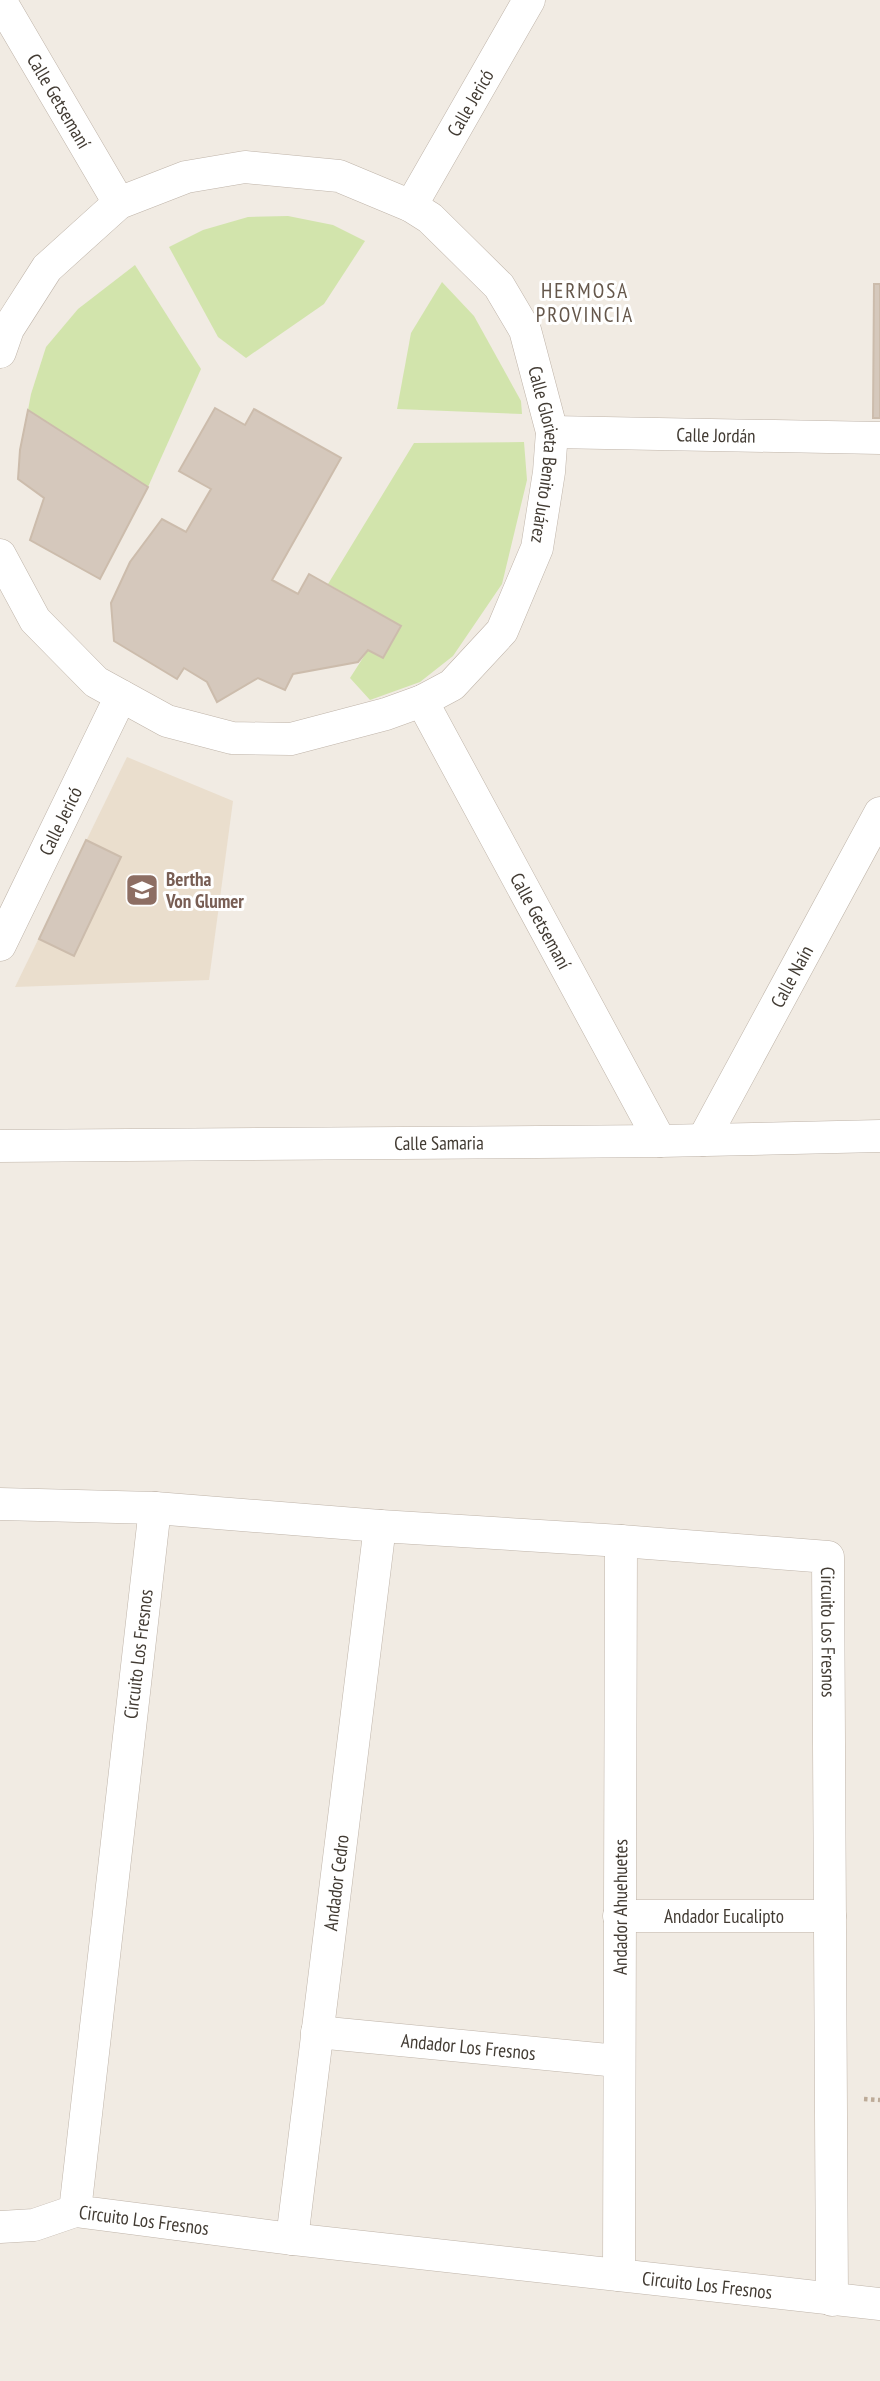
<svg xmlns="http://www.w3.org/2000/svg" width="880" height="2381" font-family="'PT Sans Narrow',sans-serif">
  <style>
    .education { fill: #eadecd }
    .green { fill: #d2e4ac }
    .building { fill: #d5c8bc; stroke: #ccbcac; stroke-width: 2 }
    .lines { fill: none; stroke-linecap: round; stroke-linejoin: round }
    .street-casing { stroke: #bfb4a9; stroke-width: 33 }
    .path { stroke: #bdab98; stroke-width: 4.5; stroke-dasharray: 3.5 3.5; stroke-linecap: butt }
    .street { stroke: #fff; stroke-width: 32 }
    .labels { text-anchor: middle; stroke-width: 6; stroke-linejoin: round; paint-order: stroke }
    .street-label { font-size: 19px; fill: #423b33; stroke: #fff }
    .education-label { font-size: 19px; font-weight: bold; fill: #785e54; stroke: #fff; text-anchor: start }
    .neighbourhood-label { font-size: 21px; letter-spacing: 2px; fill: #65574b; stroke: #fff }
  </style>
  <rect width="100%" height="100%" fill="#f1ebe3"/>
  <polygon class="education" points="127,757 233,801 209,980 15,987"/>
  <g class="green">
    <polygon points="288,216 333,225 365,241 324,304 246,358 218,337 169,247 203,230 248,217"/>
    <polygon points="135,265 201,369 148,487 28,410 31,394 46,347 78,309"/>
    <polygon points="442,282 474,316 521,401 522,414 397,409 411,333"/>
    <polygon points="524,442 527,480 502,584 453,656 420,682 370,700 350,678 368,650 383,658 401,626 328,584 414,443"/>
  </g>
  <g class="building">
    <polygon points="874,284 880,284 880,418 873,418"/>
    <polygon points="215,408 245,425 254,409 341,458 272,580 298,594 309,574 401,626 383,658 368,650 358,662 293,674 285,690 258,678 217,702 207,682 184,668 177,679 114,641 111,603 130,562 162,519 186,532 211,489 179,471"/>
    <polygon points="28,410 148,487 100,579 30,540 44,498 18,479 20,450"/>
    <polygon points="86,840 121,857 74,956 39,939"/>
  </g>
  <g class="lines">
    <defs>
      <g id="street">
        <path id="s1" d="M 0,0 L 119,203"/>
        <path id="s2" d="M 411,206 L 529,0"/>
        <path id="s3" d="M 0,352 L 8,329 L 47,268 L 119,203 L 186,177 L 245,167 L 339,176 L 411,206 L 430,218 L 499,286 L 525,330 L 552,432 L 549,472 L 537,548 L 502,631 L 452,685 L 422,701 L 386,714 L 291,739 L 232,738 L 167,721 L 96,682 L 35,620 L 0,555"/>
        <path id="s4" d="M 552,432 L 880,438"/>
        <path id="s5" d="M 422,701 L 660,1141"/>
        <path id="s6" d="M 0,945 L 121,696"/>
        <path id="s7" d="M 703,1140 L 880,813"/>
        <path id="s8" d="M 0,1146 L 660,1141 L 880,1136"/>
        <path id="s9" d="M 0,1504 L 155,1508 L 380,1526 L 621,1541 L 828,1557 L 832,2300"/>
        <path id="s10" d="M 155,1508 L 75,2211 L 292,2239 L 880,2304"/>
        <path id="s11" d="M 619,1916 L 830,1916"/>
        <path id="s12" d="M 317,2032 L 618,2061"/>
        <polyline points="0,2227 34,2225 75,2211"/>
        <path id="s13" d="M 292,2239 L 380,1526"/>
        <path id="s14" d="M 619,2275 L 621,1541"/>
      </g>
    </defs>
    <use href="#street" class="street-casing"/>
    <polyline class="path" points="864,2099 880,2100"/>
    <use href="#street" class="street"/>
  </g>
  <defs>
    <symbol id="school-square" viewBox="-11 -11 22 22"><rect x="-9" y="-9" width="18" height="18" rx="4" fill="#8d6e63" stroke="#fff"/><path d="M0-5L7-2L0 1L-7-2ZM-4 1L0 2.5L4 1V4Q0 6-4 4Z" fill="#fff"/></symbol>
  </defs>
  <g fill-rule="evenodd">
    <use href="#school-square" x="123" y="871" width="38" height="38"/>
  </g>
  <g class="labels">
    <g class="street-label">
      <text dy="7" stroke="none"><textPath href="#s1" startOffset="117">Calle Getsemaní</textPath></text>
      <text dy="7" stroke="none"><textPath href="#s2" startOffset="119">Calle Jericó</textPath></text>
      <text dy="7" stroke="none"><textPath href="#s4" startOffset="164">Calle Jordán</textPath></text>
      <text dy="7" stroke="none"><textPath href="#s3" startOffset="796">Calle Glorieta Benito Juárez</textPath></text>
      <text dy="7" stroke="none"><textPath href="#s6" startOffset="138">Calle Jericó</textPath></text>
      <text dy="7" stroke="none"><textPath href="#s5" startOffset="250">Calle Getsemaní</textPath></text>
      <text dy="7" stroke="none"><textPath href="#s7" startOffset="186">Calle Naín</textPath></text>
      <text dy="7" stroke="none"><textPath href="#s8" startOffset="439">Calle Samaria</textPath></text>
      <text dy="7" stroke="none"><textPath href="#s9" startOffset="905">Circuito Los Fresnos</textPath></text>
      <text transform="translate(138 1654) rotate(-83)" y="7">Circuito Los Fresnos</text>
      <text dy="7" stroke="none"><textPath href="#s13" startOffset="359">Andador Cedro</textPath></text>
      <text dy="7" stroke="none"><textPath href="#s14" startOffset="368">Andador Ahuehuetes</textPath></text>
      <text dy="7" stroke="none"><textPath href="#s11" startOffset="105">Andador Eucalipto</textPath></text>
      <text dy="7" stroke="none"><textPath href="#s12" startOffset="152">Andador Los Fresnos</textPath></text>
      <text dy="7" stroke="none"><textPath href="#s10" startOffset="777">Circuito Los Fresnos</textPath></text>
      <text dy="7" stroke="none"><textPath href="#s10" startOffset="1344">Circuito Los Fresnos</textPath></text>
    </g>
    <g class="education-label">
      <text x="166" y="886">Bertha<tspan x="166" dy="22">Von Glumer</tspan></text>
    </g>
    <g class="neighbourhood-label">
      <text x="585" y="298">HERMOSA<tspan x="585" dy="24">PROVINCIA</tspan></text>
    </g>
  </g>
</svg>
